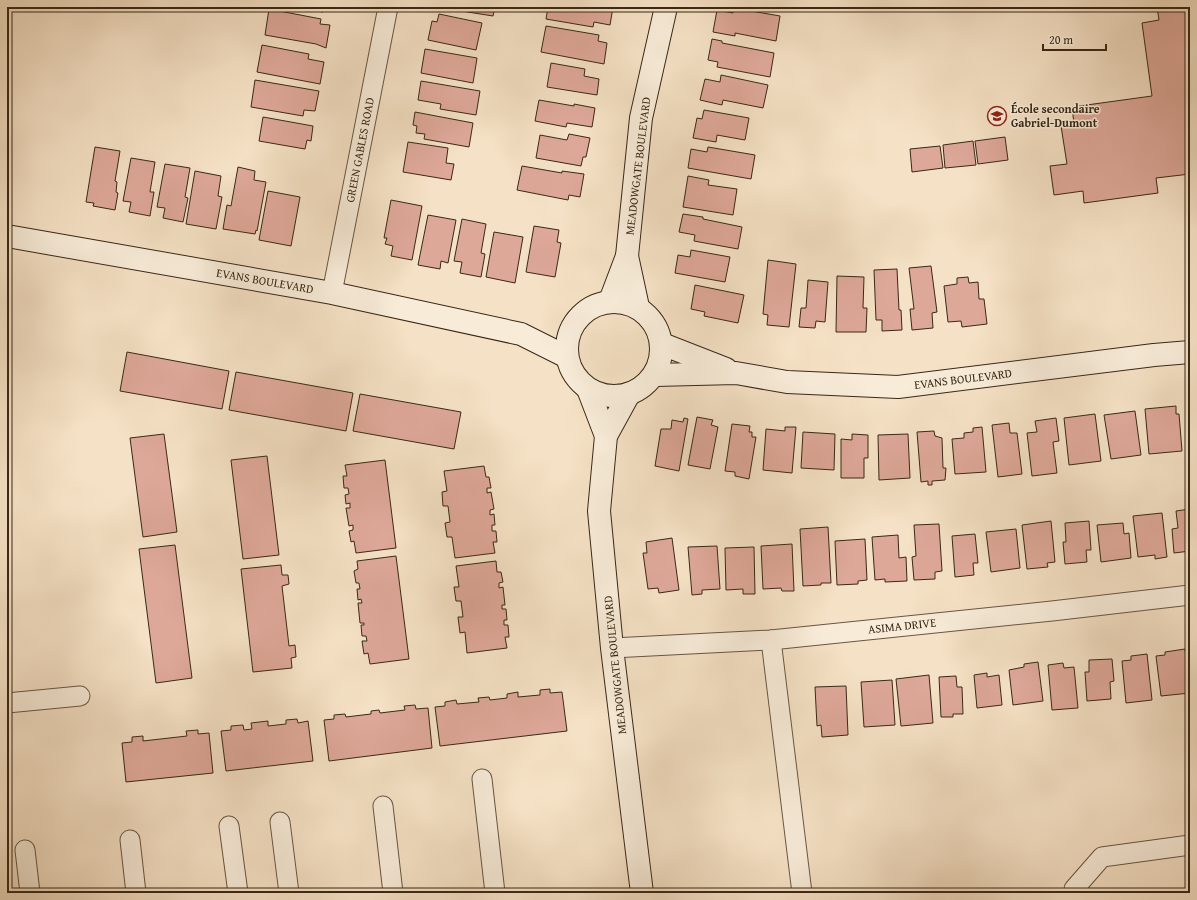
<svg xmlns="http://www.w3.org/2000/svg" width="1197" height="900" font-family="'Gentium Book Plus',serif">
  <style>
    .building { fill: #dea899; stroke: #392816 }
    .lines { fill: none; stroke-linecap: round; stroke-linejoin: round }
    .street-casing { stroke: #685642; stroke-width: 21 }
    .secondary-casing { stroke: #392816; stroke-width: 24 }
    .street { stroke: #f8ecd9; stroke-width: 19 }
    .secondary { stroke: #f8ecd9; stroke-width: 22 }
    .labels { text-anchor: middle; stroke-width: 3; stroke-linejoin: round; paint-order: stroke }
    .poi-label { font-size: 12px; font-weight: bold; fill: #392816; stroke: #f8ecd9; text-anchor: start }
    .street-label { font-size: 12px; fill: #392816; stroke: #f8ecd9 }
  </style>
  <rect width="100%" height="100%" fill="#f5e1c5"/>
  <filter id="stains"><feTurbulence type="fractalNoise" baseFrequency=".005" numOctaves="4"/><feColorMatrix values="0 0 0 0 .2 0 0 0 0 .09 0 0 0 0 .02 0 0 0 .5 -.17"/></filter>
  <radialGradient id="worn" r=".72"><stop offset=".6" stop-color="#630" stop-opacity="0"/><stop offset="1" stop-color="#630" stop-opacity=".3"/></radialGradient>
  <g class="building">
    <polygon points="292,7 334,7 333,9 324,7 323,12"/>
    <polygon points="436,7 495,7 493,16"/>
    <polygon points="548,7 613,7 610,25 594,22 593,27 546,19"/>
    <polygon points="1157,7 1190,7 1190,174 1156,178 1158,193 1084,203 1083,191 1054,195 1050,166 1067,164 1061,126 1074,124 1072,107 1152,96 1142,23 1159,20"/>
    <polygon points="734,8 780,16 776,41 735,33 735,36 713,32 717,10 733,13"/>
    <polygon points="269,9 321,19 320,24 330,25 326,48 316,44 265,35"/>
    <polygon points="439,14 482,23 476,50 428,40 432,21 437,22"/>
    <polygon points="546,26 599,35 598,41 607,43 604,64 541,52"/>
    <polygon points="712,39 722,41 722,43 774,53 770,77 717,67 718,62 708,60"/>
    <polygon points="262,45 309,54 308,59 324,62 320,84 257,72"/>
    <polygon points="425,49 477,58 473,83 421,73"/>
    <polygon points="551,63 585,69 584,76 599,79 597,95 547,87"/>
    <polygon points="721,75 768,85 763,108 723,100 722,105 700,100 705,79 720,82"/>
    <polygon points="255,80 319,91 315,111 304,110 303,116 251,107"/>
    <polygon points="421,81 480,91 476,115 440,109 441,104 418,100"/>
    <polygon points="539,100 574,106 574,104 595,108 592,127 567,123 566,127 535,121"/>
    <polygon points="704,110 749,118 745,140 717,135 716,142 693,138 697,118 702,119"/>
    <polygon points="415,112 473,123 469,147 424,139 425,134 416,133 417,126 413,125"/>
    <polygon points="263,117 313,126 311,141 307,140 305,149 259,141"/>
    <polygon points="569,134 590,138 586,157 583,157 581,166 536,158 540,135 567,140"/>
    <polygon points="1005,137 1008,160 978,164 975,141"/>
    <polygon points="973,141 976,165 945,168 943,145"/>
    <polygon points="408,142 448,148 446,163 454,164 451,180 403,172"/>
    <polygon points="940,146 943,168 912,172 910,149"/>
    <polygon points="95,147 120,151 115,181 117,182 116,192 118,193 115,210 93,206 94,203 86,202"/>
    <polygon points="708,147 755,155 751,179 688,168 691,149 707,152"/>
    <polygon points="131,158 155,162 150,192 154,192 150,216 129,212 131,202 123,201"/>
    <polygon points="165,164 190,168 185,197 188,198 183,222 163,218 165,208 157,207"/>
    <polygon points="522,166 562,173 562,171 584,174 580,197 569,195 568,200 517,190"/>
    <polygon points="238,167 255,171 254,180 266,182 257,231 256,230 255,234 223,229 227,205 231,206"/>
    <polygon points="195,171 221,176 218,196 222,197 216,229 186,224"/>
    <polygon points="688,176 709,180 708,185 737,189 733,215 683,207"/>
    <polygon points="268,191 300,197 291,246 259,240"/>
    <polygon points="391,200 422,206 412,260 391,256 393,246 385,244 387,238 384,238"/>
    <polygon points="683,214 703,217 703,219 742,227 738,249 694,241 695,235 679,232"/>
    <polygon points="428,215 456,220 448,263 441,261 440,269 418,265"/>
    <polygon points="462,219 486,224 481,253 485,254 481,277 460,273 462,262 454,261"/>
    <polygon points="534,226 559,230 557,242 561,243 555,277 526,272"/>
    <polygon points="494,232 523,237 515,283 486,277"/>
    <polygon points="691,250 730,257 725,282 675,273 678,255 690,257"/>
    <polygon points="768,260 796,264 789,327 767,325 768,315 763,314"/>
    <polygon points="931,266 937,312 932,313 933,328 912,330 910,309 914,309 909,268"/>
    <polygon points="897,269 899,310 901,310 902,330 882,331 882,320 876,320 874,270"/>
    <polygon points="837,276 864,277 863,308 867,308 866,332 836,332"/>
    <polygon points="968,277 969,283 978,282 979,299 984,299 987,324 962,327 961,321 948,322 944,286 957,284 957,278"/>
    <polygon points="808,280 828,282 825,322 816,321 815,328 799,327 801,308 806,308"/>
    <polygon points="695,285 744,295 738,323 704,316 705,312 691,309"/>
    <polygon points="127,352 229,371 222,409 120,391"/>
    <polygon points="236,372 353,393 346,431 229,410"/>
    <polygon points="360,394 461,412 454,449 353,431"/>
    <polygon points="1187,405 1190,405 1190,440"/>
    <polygon points="1176,406 1176,414 1179,414 1182,451 1149,454 1145,409"/>
    <polygon points="1135,411 1141,455 1111,459 1104,415"/>
    <polygon points="1095,414 1101,461 1069,465 1064,418"/>
    <polygon points="697,417 713,420 711,425 718,427 710,469 688,465"/>
    <polygon points="684,418 688,419 679,471 655,466 661,429 671,429 672,420 683,422"/>
    <polygon points="1056,418 1059,441 1053,442 1057,473 1032,476 1027,433 1037,432 1035,421"/>
    <polygon points="1009,423 1010,433 1017,433 1022,474 998,477 992,425"/>
    <polygon points="732,424 750,426 749,432 752,432 752,437 756,437 749,479 735,476 735,472 725,471"/>
    <polygon points="785,427 796,427 792,473 763,470 766,429 785,431"/>
    <polygon points="982,427 986,472 955,474 952,439 964,438 964,433 973,432 973,428"/>
    <polygon points="934,431 935,436 942,438 943,468 946,468 945,480 932,481 932,485 928,485 928,481 921,482 917,432"/>
    <polygon points="803,432 835,434 834,470 801,468"/>
    <polygon points="164,434 177,532 143,537 130,438"/>
    <polygon points="852,434 868,435 868,458 864,458 864,478 841,478 841,439 852,440"/>
    <polygon points="908,434 910,478 879,480 878,435"/>
    <polygon points="267,456 279,555 243,559 231,460"/>
    <polygon points="385,460 396,548 356,553 354,541 351,542 349,531 353,530 353,525 349,526 346,508 350,508 350,503 346,504 345,495 349,494 348,488 344,488 343,476 347,476 345,465"/>
    <polygon points="484,466 486,477 489,477 491,488 487,488 487,493 491,492 494,509 490,510 490,515 494,514 495,525 492,525 492,531 496,531 497,542 493,542 495,553 455,558 452,537 447,537 445,523 450,522 448,506 443,506 442,492 447,491 444,471"/>
    <polygon points="1190,509 1190,551 1174,553 1172,529 1178,528 1176,511"/>
    <polygon points="1162,513 1167,557 1155,559 1155,555 1138,557 1133,516"/>
    <polygon points="1051,521 1055,562 1047,563 1048,567 1027,569 1022,525"/>
    <polygon points="1089,521 1091,550 1086,550 1087,562 1065,564 1063,542 1066,542 1065,523"/>
    <polygon points="1123,523 1124,534 1129,533 1131,558 1101,562 1097,525"/>
    <polygon points="939,524 942,571 935,572 935,579 914,580 912,557 916,556 914,525"/>
    <polygon points="828,527 831,583 821,583 821,585 803,586 800,529"/>
    <polygon points="1016,529 1020,568 991,572 986,532"/>
    <polygon points="975,534 978,563 973,563 974,575 955,577 952,536"/>
    <polygon points="898,535 899,558 906,557 907,581 885,582 885,579 875,580 872,537"/>
    <polygon points="672,538 679,590 659,593 658,588 648,589 643,553 647,553 646,542"/>
    <polygon points="865,539 867,580 858,581 858,584 837,585 835,541"/>
    <polygon points="792,544 794,591 782,591 781,588 763,589 761,546"/>
    <polygon points="175,545 192,678 156,683 139,549"/>
    <polygon points="717,546 720,589 702,590 702,594 692,595 688,547"/>
    <polygon points="754,547 755,594 743,594 743,589 726,590 725,548"/>
    <polygon points="396,556 409,659 370,664 368,653 364,654 362,641 367,641 366,636 362,636 361,625 364,625 364,623 360,623 358,603 362,603 361,599 358,600 357,589 360,589 359,583 356,583 354,571 358,569 357,561"/>
    <polygon points="496,561 497,572 501,572 503,582 499,583 499,588 503,587 505,605 502,605 502,609 506,609 507,620 504,620 504,625 508,625 509,637 505,637 507,648 467,653 465,632 460,633 458,617 463,617 461,601 456,601 454,587 459,587 456,566"/>
    <polygon points="281,565 282,575 288,575 289,584 282,586 289,646 295,645 296,657 291,658 292,668 253,672 241,569"/>
    <polygon points="1185,649 1190,693 1161,696 1156,656 1165,655 1165,652"/>
    <polygon points="1147,654 1152,700 1126,703 1122,661 1131,660 1131,656"/>
    <polygon points="1112,659 1114,681 1110,682 1111,699 1087,701 1085,672 1089,672 1089,660"/>
    <polygon points="1038,662 1043,701 1013,705 1009,670 1024,667 1024,664"/>
    <polygon points="1063,663 1064,668 1074,667 1078,708 1052,710 1048,665"/>
    <polygon points="987,673 987,677 999,675 1002,705 977,708 974,675"/>
    <polygon points="929,675 933,723 901,726 896,679"/>
    <polygon points="956,676 957,687 962,687 963,714 953,714 953,717 941,717 939,677"/>
    <polygon points="892,680 895,725 864,727 861,682"/>
    <polygon points="846,686 848,735 822,737 821,725 817,726 815,687"/>
    <polygon points="550,689 550,693 562,692 567,731 440,746 435,707 445,706 445,702 456,700 457,704 479,702 478,698 489,697 490,700 507,698 507,694 518,692 518,697 540,695 540,690"/>
    <polygon points="415,705 416,709 428,708 432,748 329,761 324,720 334,719 334,715 345,714 346,717 371,714 371,711 379,710 380,713 405,710 404,706"/>
    <polygon points="297,719 298,723 308,721 313,761 226,771 221,731 231,730 231,726 243,725 244,730 252,729 251,723 268,721 268,726 286,724 286,720"/>
    <polygon points="198,730 198,734 209,733 213,773 126,782 122,743 132,742 132,737 143,736 143,741 187,736 186,731"/>
  </g>
  <g class="lines">
    <defs>
      <g id="street">
        <polyline points="332,293 388,7"/>
        <polyline points="771,640 802,893"/>
        <polyline points="612,648 771,640 1052,611 1190,595"/>
        <polyline points="7,703 80,696"/>
        <polyline points="482,779 495,893"/>
        <polyline points="383,806 393,893"/>
        <polyline points="280,822 289,893"/>
        <polyline points="229,826 238,893"/>
        <polyline points="130,840 136,893"/>
        <polyline points="25,850 30,893"/>
        <polyline points="1074,893 1074,889 1102,857 1190,845"/>
      </g>
      <g id="secondary">
        <polyline points="7,236 332,293 521,334 567,357"/>
        <polyline points="627,256 638,307"/>
        <polyline points="610,301 627,256 641,118 666,7"/>
        <circle cx="614" cy="349" r="47"/>
        <polyline points="662,344 726,369"/>
        <polyline points="655,375 736,373 787,382 898,387 1154,355 1190,352"/>
        <polyline points="588,389 606,436"/>
        <polyline points="629,394 606,436 599,511 612,648 642,893"/>
      </g>
    </defs>
    <use href="#street" class="street-casing"/>
    <use href="#secondary" class="secondary-casing"/>
    <use href="#street" class="street"/>
    <use href="#secondary" class="secondary"/>
  </g>
  <defs>
    <symbol id="school-ring" viewBox="-11 -11 22 22"><circle r="9.5" fill="#f8ecd9" stroke="#8f2418" stroke-width="1.5"/><path d="M0-5L7-2L0 1L-7-2ZM-4 1L0 2.5L4 1V4Q0 6-4 4Z" fill="#8f2418"/></symbol>
  </defs>
  <g fill-rule="evenodd">
    <use href="#school-ring" x="986" y="105" width="22" height="22"/>
  </g>
  <g class="labels">
    <g class="poi-label">
      <text x="1011" y="113">École secondaire<tspan x="1011" dy="14">Gabriel-Dumont</tspan></text>
    </g>
    <g class="street-label">
      <text transform="translate(360 150) rotate(-79)" y="4">GREEN GABLES ROAD</text>
      <text transform="translate(638 166) rotate(-83)" y="4">MEADOWGATE BOULEVARD</text>
      <text transform="translate(265 281) rotate(10)" y="4">EVANS BOULEVARD</text>
      <text transform="translate(963 379) rotate(-7)" y="4">EVANS BOULEVARD</text>
      <text transform="translate(902 626) rotate(-6)" y="4">ASIMA DRIVE</text>
      <text transform="translate(615 665) rotate(-96)" y="4">MEADOWGATE BOULEVARD</text>
    </g>
  </g>
  <rect width="1197" height="900" fill="none" stroke="#f5e1c5" stroke-width="24"/>
  <rect x="8" y="8" width="1181" height="884" fill="none" stroke="#392816" stroke-width="2"/>
  <rect x="12" y="12" width="1173" height="876" fill="none" stroke="#392816"/>
  <path d="M1043 44v6h63v-6" fill="none" stroke="#392816" stroke-width="2"/>
  <text x="1049" y="44" font-size="12" fill="#392816" stroke="#f8ecd9" stroke-width="3" paint-order="stroke">20 m</text>
  <rect width="100%" height="100%" filter="url(#stains)"/>
  <rect width="100%" height="100%" fill="url(#worn)"/>
</svg>
